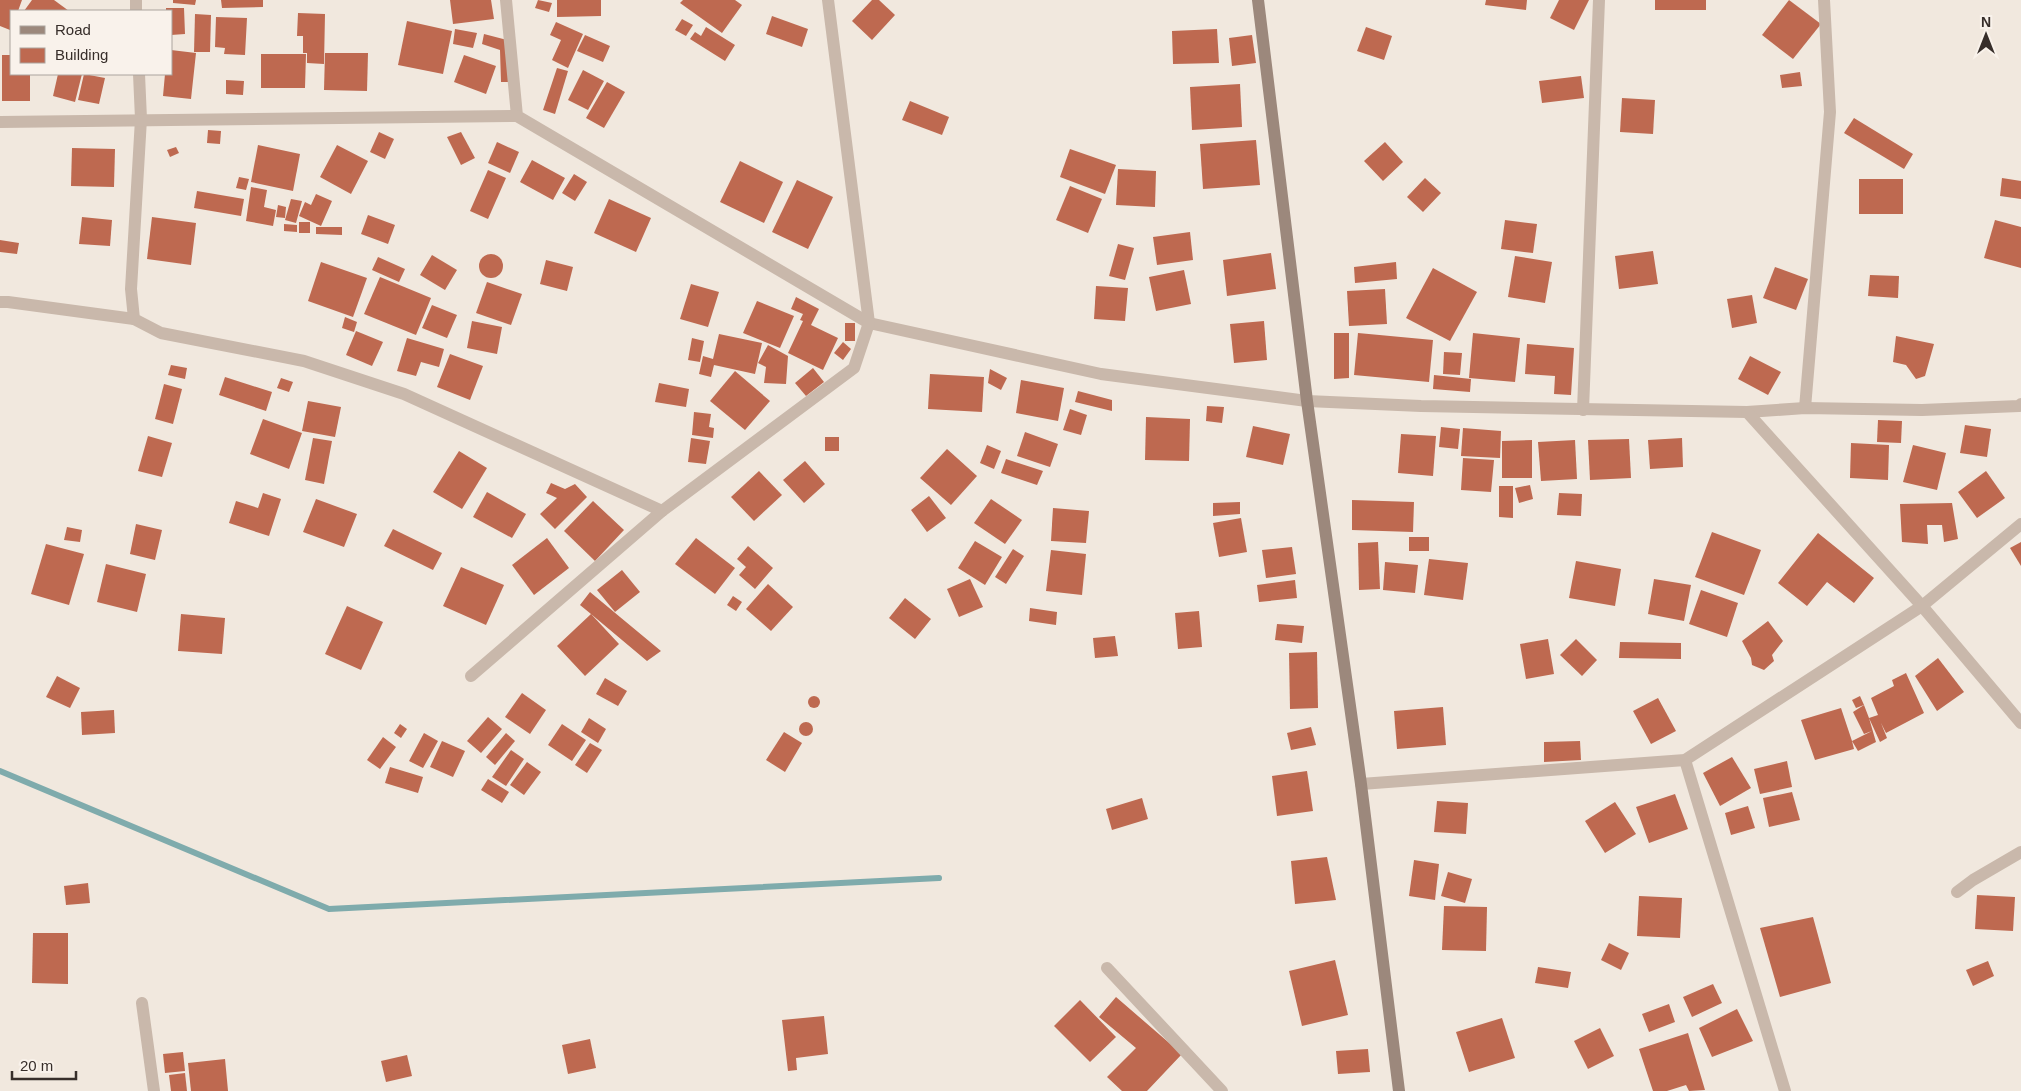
<svg xmlns="http://www.w3.org/2000/svg" width="2021" height="1091" font-family="Helvetica,sans-serif">
  <style>
    .lines { fill: none; stroke-linecap: round; stroke-linejoin: round }
    .stream { stroke: #7fabac; stroke-width: 6 }
    .building { fill: #be6950 }
    .street { stroke: #c9b8ab; stroke-width: 12 }
    .secondary { stroke: #9c887c; stroke-width: 12 }
  </style>
  <rect width="100%" height="100%" fill="#f1e8de"/>
  <g class="lines">
    <polyline class="stream" points="0,771 329,909 939,878"/>
  </g>
  <g class="building">
    <polygon points="0,0 22,0 18,11 11,11 10,30 0,26"/>
    <polygon points="32,0 54,0 69,11 24,11"/>
    <polygon points="173,0 196,0 195,5 173,3"/>
    <polygon points="221,0 263,0 263,7 222,8"/>
    <polygon points="450,0 491,0 494,19 453,24"/>
    <polygon points="538,0 552,3 549,12 535,8"/>
    <polygon points="557,0 601,0 601,16 557,17"/>
    <polygon points="683,0 735,0 742,5 722,33 680,3"/>
    <polygon points="872,0 879,0 895,15 872,40 852,21"/>
    <polygon points="1486,0 1527,0 1526,10 1485,5"/>
    <polygon points="1559,0 1589,0 1574,30 1550,18"/>
    <rect x="1655" y="0" width="51" height="10"/>
    <polygon points="1789,0 1821,24 1793,59 1762,35"/>
    <polygon points="166,8 184,8 185,34 171,35 171,11 166,11"/>
    <polygon points="298,13 325,14 324,64 307,63 307,53 303,53 303,36 297,36"/>
    <polygon points="195,14 211,15 210,52 194,52"/>
    <polygon points="772,16 808,29 802,47 766,34"/>
    <polygon points="216,17 247,18 245,55 224,54 225,48 215,47"/>
    <polygon points="682,19 693,25 686,36 675,30"/>
    <polygon points="407,21 452,31 443,74 398,65"/>
    <polygon points="556,22 583,34 568,68 552,60 561,40 550,35"/>
    <polygon points="706,27 735,45 725,61 690,39 695,32 701,36"/>
    <polygon points="1366,27 1392,36 1384,60 1357,51"/>
    <polygon points="455,29 477,33 473,48 453,44"/>
    <polygon points="1217,29 1219,63 1173,64 1172,31"/>
    <polygon points="484,34 507,40 509,82 501,82 500,50 482,44"/>
    <polygon points="585,35 610,46 603,62 577,51"/>
    <polygon points="1252,35 1256,63 1232,66 1229,38"/>
    <polygon points="171,50 196,53 191,99 163,96 165,74 171,74"/>
    <polygon points="325,53 368,53 367,91 324,90"/>
    <polygon points="261,54 306,54 305,88 261,88"/>
    <polygon points="2,55 11,55 11,74 30,74 30,101 2,101"/>
    <polygon points="464,55 496,66 486,94 454,82"/>
    <polygon points="557,68 568,71 555,114 543,110"/>
    <polygon points="583,70 604,81 588,110 568,100"/>
    <polygon points="1800,72 1802,86 1782,88 1780,75"/>
    <polygon points="58,74 82,74 75,102 53,96"/>
    <polygon points="84,74 105,78 99,104 78,100"/>
    <polygon points="1581,76 1584,98 1542,103 1539,81"/>
    <polygon points="226,80 244,81 243,95 226,94"/>
    <polygon points="607,82 625,92 604,128 586,118"/>
    <polygon points="1240,84 1242,127 1192,130 1190,87"/>
    <polygon points="1622,98 1655,100 1653,134 1620,132"/>
    <polygon points="910,101 949,117 942,135 902,120"/>
    <polygon points="1854,118 1913,154 1904,169 1844,133"/>
    <polygon points="208,130 221,131 220,144 207,143"/>
    <polygon points="379,132 394,139 385,159 370,152"/>
    <polygon points="461,132 475,158 461,165 447,137"/>
    <polygon points="1256,140 1260,185 1203,189 1200,144"/>
    <polygon points="497,142 519,152 510,173 488,163"/>
    <polygon points="1385,142 1403,162 1383,181 1364,161"/>
    <polygon points="258,145 300,154 293,191 251,182"/>
    <polygon points="337,145 368,161 351,194 320,177"/>
    <polygon points="176,147 179,153 170,157 167,150"/>
    <polygon points="72,148 115,149 114,187 71,186"/>
    <polygon points="1070,149 1116,165 1105,194 1060,177"/>
    <polygon points="532,160 565,178 553,200 520,182"/>
    <polygon points="740,161 783,182 764,223 720,202"/>
    <polygon points="1118,169 1156,171 1155,207 1116,205"/>
    <polygon points="488,170 506,178 488,219 470,211"/>
    <polygon points="574,174 587,182 575,201 562,193"/>
    <polygon points="239,177 249,179 246,190 236,188"/>
    <polygon points="1425,178 1441,193 1423,212 1407,197"/>
    <polygon points="2002,178 2021,181 2021,199 2000,196"/>
    <rect x="1859" y="179" width="44" height="35"/>
    <polygon points="797,180 833,197 808,249 772,232"/>
    <polygon points="1070,186 1102,199 1088,233 1056,220"/>
    <polygon points="251,187 267,190 264,207 276,210 273,226 246,221"/>
    <polygon points="197,191 244,199 241,216 194,208"/>
    <polygon points="316,194 332,201 321,226 299,216 305,202 311,205"/>
    <polygon points="291,199 302,201 296,223 285,220"/>
    <polygon points="609,199 651,218 636,252 594,233"/>
    <polygon points="278,205 286,207 285,218 276,217"/>
    <polygon points="368,215 395,225 388,244 361,234"/>
    <polygon points="82,217 112,220 110,246 79,244"/>
    <polygon points="152,217 196,223 191,265 147,259"/>
    <polygon points="1505,220 1537,224 1533,253 1501,249"/>
    <polygon points="1995,220 2021,227 2021,268 1984,258"/>
    <rect x="299" y="222" width="11" height="11"/>
    <polygon points="284,224 297,225 297,232 284,231"/>
    <polygon points="316,227 342,227 342,235 316,234"/>
    <polygon points="1190,232 1193,260 1157,265 1153,237"/>
    <polygon points="0,240 19,243 17,254 0,252"/>
    <polygon points="1118,244 1134,248 1125,280 1109,276"/>
    <polygon points="1653,251 1658,284 1619,289 1615,256"/>
    <polygon points="1271,253 1276,289 1227,296 1223,260"/>
    <circle cx="491" cy="266" r="12"/>
    <polygon points="432,255 457,270 445,290 420,275"/>
    <polygon points="1515,256 1552,262 1545,303 1508,297"/>
    <polygon points="378,257 405,269 399,282 372,270"/>
    <polygon points="546,260 573,267 567,291 540,284"/>
    <polygon points="321,262 367,278 353,317 308,301"/>
    <polygon points="1396,262 1397,279 1355,283 1354,267"/>
    <polygon points="1775,267 1808,279 1796,310 1763,298"/>
    <polygon points="1433,268 1477,292 1450,341 1406,318"/>
    <polygon points="1184,270 1191,304 1156,311 1149,277"/>
    <polygon points="1870,275 1899,276 1898,298 1868,296"/>
    <polygon points="380,277 431,298 416,335 364,314"/>
    <polygon points="487,282 522,294 511,325 476,313"/>
    <polygon points="691,284 719,292 708,327 680,319"/>
    <polygon points="1096,286 1128,288 1125,321 1094,319"/>
    <polygon points="1385,289 1387,324 1349,326 1347,291"/>
    <polygon points="1752,295 1757,323 1732,328 1727,299"/>
    <polygon points="796,297 819,309 811,325 838,338 823,370 788,353 803,321 800,320 803,314 791,309"/>
    <polygon points="757,301 794,316 780,348 743,333"/>
    <polygon points="432,305 457,315 447,338 422,328"/>
    <polygon points="345,317 357,322 354,332 342,328"/>
    <polygon points="472,321 502,327 497,354 467,348"/>
    <polygon points="1264,321 1267,360 1234,363 1230,324"/>
    <rect x="845" y="323" width="10" height="18"/>
    <polygon points="356,331 383,342 372,366 346,355"/>
    <polygon points="1334,333 1349,333 1349,378 1334,379"/>
    <polygon points="1358,333 1433,340 1429,382 1354,375"/>
    <polygon points="1473,333 1520,338 1515,382 1469,378"/>
    <polygon points="719,334 762,343 755,374 714,365 711,377 699,374 703,356 713,359"/>
    <polygon points="1896,336 1934,344 1925,376 1916,379 1906,365 1893,362"/>
    <polygon points="407,338 444,349 439,367 421,362 416,376 397,371"/>
    <polygon points="692,338 704,341 700,362 688,360"/>
    <polygon points="843,342 851,349 843,360 834,353"/>
    <polygon points="1527,344 1574,348 1571,395 1554,394 1555,376 1525,374"/>
    <polygon points="768,345 788,356 786,384 764,383 766,367 758,363"/>
    <polygon points="1444,352 1462,353 1460,375 1443,374"/>
    <polygon points="450,354 483,366 470,400 437,387"/>
    <polygon points="1750,356 1781,372 1768,395 1738,379"/>
    <polygon points="171,365 187,368 185,379 168,375"/>
    <polygon points="813,368 824,382 806,396 795,383"/>
    <polygon points="990,369 1007,378 1001,390 988,383"/>
    <polygon points="735,371 770,401 745,430 710,401"/>
    <polygon points="930,374 984,377 982,412 928,409"/>
    <polygon points="1434,375 1471,379 1470,392 1433,389"/>
    <polygon points="225,377 272,392 266,411 219,395"/>
    <polygon points="281,378 293,382 289,392 277,388"/>
    <polygon points="1021,380 1064,388 1058,421 1016,413"/>
    <polygon points="659,383 689,389 686,407 655,402"/>
    <polygon points="164,384 182,389 173,424 155,419"/>
    <polygon points="1078,391 1112,400 1112,411 1075,402"/>
    <polygon points="308,401 341,407 335,437 302,431"/>
    <polygon points="1207,406 1224,407 1222,423 1206,421"/>
    <polygon points="1070,409 1087,415 1081,435 1063,430"/>
    <polygon points="694,412 711,414 709,427 714,428 713,438 692,435"/>
    <polygon points="1146,417 1190,419 1189,461 1145,460"/>
    <polygon points="263,419 302,433 289,469 250,454"/>
    <polygon points="1878,420 1902,421 1901,443 1877,442"/>
    <polygon points="1965,425 1991,429 1987,457 1960,453"/>
    <polygon points="1253,426 1290,434 1283,465 1246,457"/>
    <polygon points="1441,427 1460,429 1458,449 1439,447"/>
    <polygon points="1463,428 1501,431 1500,458 1461,456"/>
    <polygon points="1025,432 1058,444 1050,467 1017,456"/>
    <polygon points="1401,434 1436,436 1433,476 1398,473"/>
    <polygon points="148,436 172,443 162,477 138,471"/>
    <rect x="825" y="437" width="14" height="14"/>
    <polygon points="313,438 332,441 324,484 305,480"/>
    <polygon points="691,438 710,441 706,464 688,462"/>
    <polygon points="1682,438 1683,467 1650,469 1648,440"/>
    <polygon points="1629,439 1631,478 1590,480 1588,440"/>
    <polygon points="1532,440 1532,478 1502,478 1502,441"/>
    <polygon points="1575,440 1577,479 1541,481 1538,442"/>
    <polygon points="1851,443 1889,445 1888,480 1850,478"/>
    <polygon points="987,445 1001,451 994,469 980,463"/>
    <polygon points="1913,445 1946,453 1937,490 1903,482"/>
    <polygon points="947,449 977,476 951,505 920,478"/>
    <polygon points="459,451 487,468 462,509 433,492"/>
    <polygon points="1463,458 1494,460 1491,492 1461,490"/>
    <polygon points="1006,459 1043,471 1037,485 1001,473"/>
    <polygon points="805,461 825,484 804,503 783,480"/>
    <polygon points="759,471 782,495 754,521 731,497"/>
    <polygon points="1986,471 2005,498 1977,518 1958,492"/>
    <polygon points="551,483 565,489 575,484 587,497 555,529 540,514 557,498 546,493"/>
    <polygon points="1530,485 1533,499 1519,503 1515,488"/>
    <polygon points="1499,486 1513,486 1513,518 1499,517"/>
    <polygon points="487,492 526,514 512,538 473,517"/>
    <polygon points="263,493 281,499 269,536 229,523 236,501 258,508"/>
    <polygon points="1559,493 1582,494 1581,516 1557,515"/>
    <polygon points="929,496 946,518 927,532 911,510"/>
    <polygon points="316,499 357,514 344,547 303,532"/>
    <polygon points="991,499 1022,520 1005,544 974,523"/>
    <polygon points="1352,500 1414,502 1413,532 1352,530"/>
    <polygon points="593,501 624,530 595,561 564,531"/>
    <polygon points="1240,502 1240,514 1213,516 1213,503"/>
    <polygon points="1952,503 1958,539 1944,542 1942,525 1927,525 1928,544 1902,542 1900,504"/>
    <polygon points="1053,508 1089,511 1086,543 1051,541"/>
    <polygon points="1241,518 1247,552 1219,557 1213,523"/>
    <polygon points="136,524 162,530 155,560 130,554"/>
    <polygon points="67,527 82,530 80,542 64,540"/>
    <polygon points="393,529 442,553 433,570 384,546"/>
    <polygon points="1712,532 1761,550 1744,595 1695,577"/>
    <polygon points="1818,533 1874,578 1854,603 1827,582 1807,606 1778,583"/>
    <rect x="1409" y="537" width="20" height="14"/>
    <polygon points="547,538 569,568 534,595 512,565"/>
    <polygon points="696,538 735,568 715,594 675,564"/>
    <polygon points="975,541 1002,557 985,585 958,568"/>
    <polygon points="1378,542 1380,589 1359,590 1358,543"/>
    <polygon points="2021,542 2021,566 2010,548"/>
    <polygon points="46,544 84,554 69,605 31,594"/>
    <polygon points="748,546 773,568 755,589 739,575 746,567 737,559"/>
    <polygon points="1292,547 1296,574 1266,578 1262,550"/>
    <polygon points="1013,549 1024,556 1006,584 995,577"/>
    <polygon points="1051,550 1086,554 1082,595 1046,591"/>
    <polygon points="1429,559 1468,563 1463,600 1424,595"/>
    <polygon points="1576,561 1621,569 1615,606 1569,598"/>
    <polygon points="1385,562 1418,565 1415,593 1383,590"/>
    <polygon points="106,564 146,574 137,612 97,602"/>
    <polygon points="461,567 504,585 486,625 443,606"/>
    <polygon points="622,570 640,592 615,612 597,590"/>
    <polygon points="970,579 983,607 959,617 947,589"/>
    <polygon points="1654,579 1691,585 1684,621 1648,614"/>
    <polygon points="1295,580 1297,598 1259,602 1257,585"/>
    <polygon points="768,584 793,607 771,631 746,609"/>
    <polygon points="1701,590 1738,603 1727,637 1689,624"/>
    <polygon points="590,592 620,617 661,651 647,661 591,614 619,644 585,676 557,646 591,614 580,605"/>
    <polygon points="733,596 742,602 736,611 727,605"/>
    <polygon points="905,598 931,619 915,639 889,618"/>
    <polygon points="347,606 383,622 361,670 325,654"/>
    <polygon points="1030,608 1057,612 1056,625 1029,621"/>
    <polygon points="1199,611 1202,647 1178,649 1175,613"/>
    <polygon points="181,614 225,618 222,654 178,651"/>
    <polygon points="1768,621 1783,641 1772,655 1774,661 1764,670 1752,665 1751,658 1742,641"/>
    <polygon points="1277,624 1304,626 1302,643 1275,640"/>
    <polygon points="1115,636 1118,656 1095,658 1093,638"/>
    <polygon points="1548,639 1554,674 1526,679 1520,644"/>
    <polygon points="1576,639 1597,660 1582,676 1560,655"/>
    <polygon points="1620,642 1681,643 1681,659 1619,658"/>
    <polygon points="1317,652 1318,708 1290,709 1289,653"/>
    <polygon points="1938,658 1964,692 1937,711 1915,676"/>
    <polygon points="1906,673 1924,713 1886,733 1881,723 1887,738 1880,742 1869,718 1876,742 1858,751 1852,741 1854,749 1815,760 1801,720 1841,708 1852,741 1872,731 1864,734 1853,712 1864,705 1856,708 1852,700 1860,696 1864,705 1869,718 1878,715 1871,698 1894,686 1892,680"/>
    <polygon points="57,676 80,688 70,708 46,697"/>
    <polygon points="605,678 627,691 618,706 596,694"/>
    <polygon points="522,693 546,710 530,734 505,717"/>
    <circle cx="814" cy="702" r="6"/>
    <polygon points="1658,698 1676,731 1651,744 1633,711"/>
    <polygon points="1443,707 1446,745 1397,749 1394,711"/>
    <polygon points="114,710 115,733 82,735 81,712"/>
    <polygon points="488,717 502,729 481,753 467,741"/>
    <polygon points="589,718 606,729 598,743 581,732"/>
    <circle cx="806" cy="729" r="7"/>
    <polygon points="400,724 407,729 401,738 394,733"/>
    <polygon points="562,724 586,740 572,761 548,745"/>
    <polygon points="1311,727 1316,745 1291,750 1287,733"/>
    <polygon points="784,732 802,743 785,772 766,760"/>
    <polygon points="424,733 438,741 423,768 409,761"/>
    <polygon points="506,733 515,741 495,765 486,757"/>
    <polygon points="383,737 396,747 380,769 367,760"/>
    <polygon points="442,741 465,751 453,777 430,767"/>
    <polygon points="1580,741 1581,760 1544,762 1544,742"/>
    <polygon points="590,743 602,750 587,773 575,765"/>
    <polygon points="511,750 524,759 506,786 492,777"/>
    <polygon points="1732,757 1751,788 1720,806 1703,773"/>
    <polygon points="1787,761 1792,787 1760,794 1754,769"/>
    <polygon points="527,762 541,772 524,795 510,785"/>
    <polygon points="390,767 423,777 418,793 385,783"/>
    <polygon points="1307,771 1313,811 1277,816 1272,776"/>
    <polygon points="488,779 509,792 502,803 481,790"/>
    <polygon points="1792,792 1800,820 1769,827 1763,798"/>
    <polygon points="1675,794 1688,829 1649,843 1636,807"/>
    <polygon points="1142,798 1148,819 1112,830 1106,809"/>
    <polygon points="1437,801 1468,803 1466,834 1434,832"/>
    <polygon points="1615,802 1636,834 1605,853 1585,821"/>
    <polygon points="1748,806 1755,828 1731,835 1725,813"/>
    <polygon points="1327,857 1336,900 1295,904 1291,861"/>
    <polygon points="1414,860 1439,864 1435,900 1409,896"/>
    <polygon points="1448,872 1472,879 1465,903 1441,896"/>
    <polygon points="88,883 90,903 66,905 64,886"/>
    <polygon points="1977,895 2015,897 2013,931 1975,929"/>
    <polygon points="1639,896 1682,898 1680,938 1637,936"/>
    <polygon points="1444,906 1487,907 1486,951 1442,950"/>
    <polygon points="1813,917 1831,983 1780,997 1760,928"/>
    <polygon points="33,933 68,933 68,984 32,983"/>
    <polygon points="1609,943 1629,953 1621,970 1601,960"/>
    <polygon points="1335,960 1348,1015 1302,1026 1289,971"/>
    <polygon points="1988,961 1994,976 1973,986 1966,970"/>
    <polygon points="1538,967 1571,972 1568,988 1535,983"/>
    <polygon points="1713,984 1722,1003 1692,1017 1683,997"/>
    <polygon points="1116,997 1182,1054 1147,1091 1122,1091 1107,1077 1136,1048 1099,1017"/>
    <polygon points="1080,1000 1116,1037 1090,1062 1054,1026"/>
    <polygon points="1669,1004 1675,1022 1649,1032 1642,1014"/>
    <polygon points="1737,1009 1753,1041 1712,1057 1699,1028"/>
    <polygon points="824,1016 828,1054 796,1058 797,1070 788,1071 782,1020"/>
    <polygon points="1502,1018 1515,1058 1469,1072 1456,1032"/>
    <polygon points="1600,1028 1614,1056 1588,1069 1574,1041"/>
    <polygon points="1688,1033 1705,1090 1689,1091 1686,1085 1667,1091 1653,1091 1639,1049"/>
    <polygon points="590,1039 596,1068 568,1074 562,1045"/>
    <polygon points="1368,1049 1370,1072 1338,1074 1336,1051"/>
    <polygon points="183,1052 185,1071 165,1073 163,1054"/>
    <polygon points="407,1055 412,1076 386,1082 381,1061"/>
    <polygon points="225,1059 228,1091 191,1091 188,1063"/>
    <polygon points="185,1073 187,1091 171,1091 169,1075"/>
  </g>
  <g class="lines">
    <g class="street">
      <polyline points="136,0 136,11"/>
      <polyline points="506,0 517,116 869,323 1101,374 1307,401 1421,406 1747,412 1805,408 1922,410 2019,406 2021,404"/>
      <polyline points="139,74 141,119 131,289 134,319 161,333 304,361 404,394 662,511"/>
      <polyline points="0,122 517,116"/>
      <polyline points="0,302 8,302 134,319"/>
      <polyline points="1805,408 1830,112 1824,0"/>
      <polyline points="1583,410 1599,0"/>
      <polyline points="1747,412 1922,606 2021,723"/>
      <polyline points="471,676 662,511 854,368 869,323 828,0"/>
      <polyline points="1685,760 1785,1091"/>
      <polyline points="1361,784 1685,760 1922,606 2021,524"/>
      <polyline points="1957,892 1973,880 2021,852"/>
      <polyline points="1107,968 1222,1091"/>
      <polyline points="142,1003 154,1091"/>
    </g>
    <polyline class="secondary" points="1258,0 1307,401 1361,784 1399,1091"/>
  </g>
  <rect x="10" y="10" width="162" height="65" fill="#f9f2eb" stroke="#aba49e"/>
  <rect x="20" y="26" width="25" height="8" fill="#9c887c" stroke="#aba49e"/>
  <text x="55" y="35" font-size="15" fill="#372e2a">Road</text>
  <rect x="20" y="48" width="25" height="15" fill="#be6950" stroke="#aba49e"/>
  <text x="55" y="60" font-size="15" fill="#372e2a">Building</text>
  <g transform="translate(1986 35)" stroke="#f9f2eb" stroke-width="4" paint-order="stroke">
  <path d="M0-4L9 19L0 12L-9 19Z" fill="#372e2a"/>
  <text y="-8" font-size="14" font-weight="bold" text-anchor="middle" fill="#372e2a">N</text>
  </g>
  <path d="M12 1071v8h64v-8" fill="none" stroke="#372e2a" stroke-width="2.5"/>
  <text x="20" y="1071" font-size="15" fill="#372e2a" stroke="#f9f2eb" stroke-width="4" paint-order="stroke">20 m</text>
</svg>
